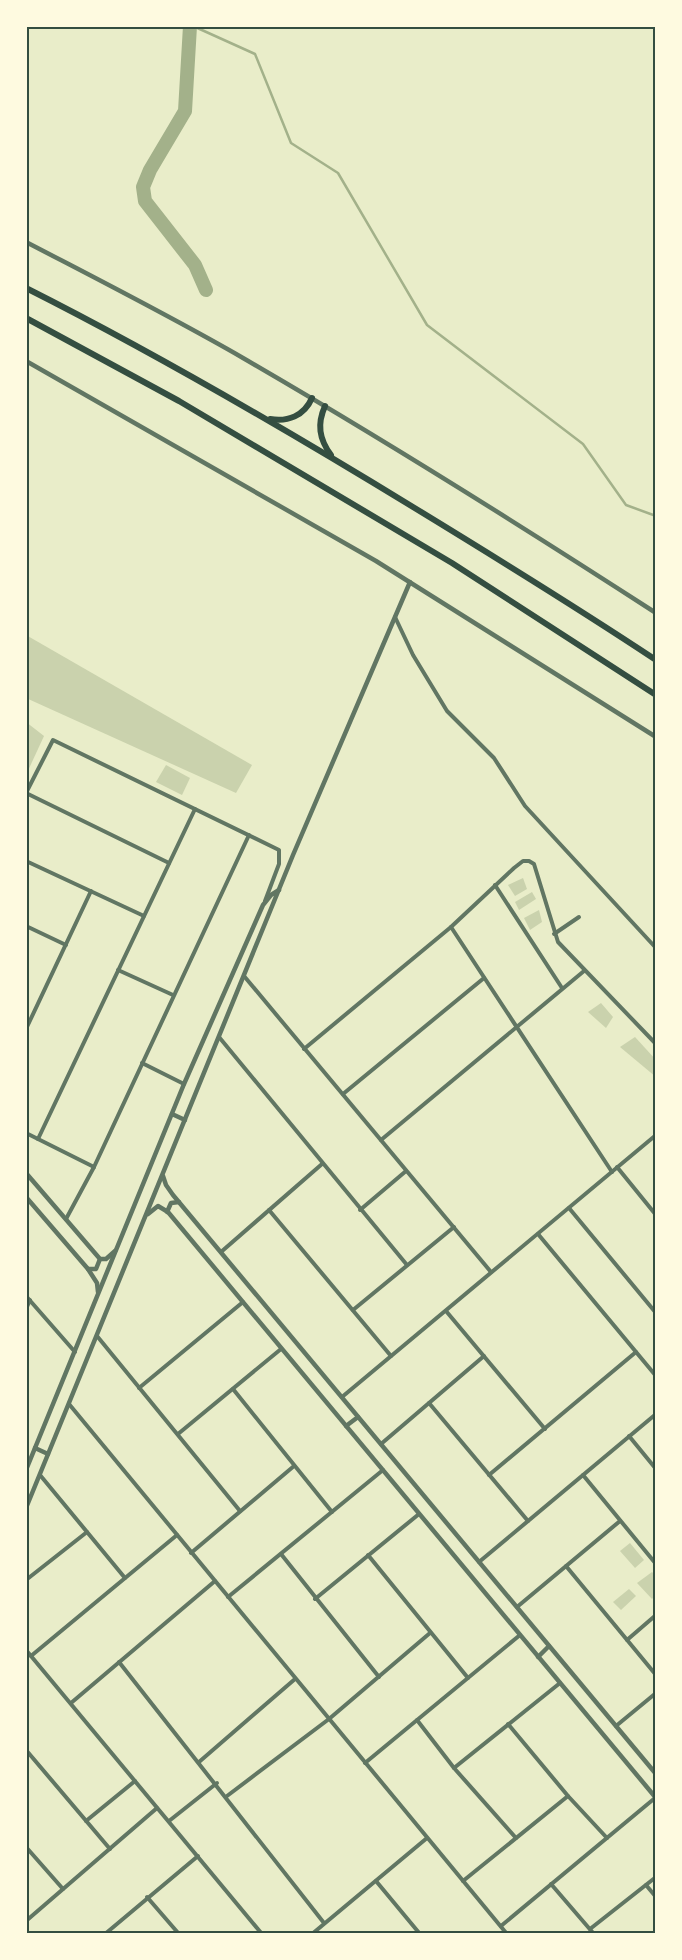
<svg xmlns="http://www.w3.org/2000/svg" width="682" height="1960" font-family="'PT Sans',sans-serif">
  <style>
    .green { fill: #cad2ad }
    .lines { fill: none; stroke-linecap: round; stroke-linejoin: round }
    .stream { stroke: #a3b18a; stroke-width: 2.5 }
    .river { stroke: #a3b18a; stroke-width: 14 }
    .minor { stroke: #617663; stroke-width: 4 }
    .tertiary { stroke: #617663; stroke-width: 4.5 }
    .motorway { stroke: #344e41; stroke-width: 6 }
    .neatline { fill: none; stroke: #344e41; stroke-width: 2 }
  </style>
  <rect width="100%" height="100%" fill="#e9edc9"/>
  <g class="green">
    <polygon points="26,635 252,765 236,793 26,698"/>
    <polygon points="26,722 44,736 26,775"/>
    <polygon points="166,765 190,778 182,795 156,782"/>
    <polygon points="523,878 527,889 515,896 508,885"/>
    <polygon points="532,892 536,899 519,910 515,902"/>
    <polygon points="539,910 542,922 530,930 524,918"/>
    <polygon points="601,1003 613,1017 606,1028 588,1012"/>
    <polygon points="635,1037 656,1060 656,1077 620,1047"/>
    <polygon points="630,1543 644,1560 635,1568 620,1551"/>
    <polygon points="652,1572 656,1576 656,1595 652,1599 637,1583"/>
    <polygon points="629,1589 636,1596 621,1610 613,1602"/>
  </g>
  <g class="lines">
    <polyline class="stream" points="193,26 255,54 291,143 338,173 427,325 583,444 626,505 656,516"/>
    <polyline class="river" points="190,26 185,111 150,170 143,187 145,201 195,265 206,290"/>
    <g class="minor">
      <polyline points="395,617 413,655 447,711 494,758 525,806 656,948"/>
      <polyline points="26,793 53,740 279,850 279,864 265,901"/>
      <polyline points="26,793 169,863"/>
      <polyline points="26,861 144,916"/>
      <polyline points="495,885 562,988"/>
      <polyline points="26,926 66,945"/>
      <polyline points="451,927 612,1172"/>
      <polyline points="554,934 579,917"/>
      <polyline points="118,970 173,995"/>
      <polyline points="244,976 491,1272"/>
      <polyline points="26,1029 91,891"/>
      <polyline points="219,1037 407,1265"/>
      <polyline points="304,1049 451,927 514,868 523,861 529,861 534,864 558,942 656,1044"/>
      <polyline points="142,1063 184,1084"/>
      <polyline points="343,1094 484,978"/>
      <polyline points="26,1133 94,1167"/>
      <polyline points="38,1139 195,809"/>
      <polyline points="381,1140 584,971"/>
      <polyline points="617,1167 656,1215"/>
      <polyline points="569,1208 656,1313"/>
      <polyline points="269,1210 391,1356"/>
      <polyline points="360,1210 406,1171"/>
      <polyline points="66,1219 94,1167 249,835"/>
      <polyline points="538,1234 656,1376"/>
      <polyline points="221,1252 322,1164"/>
      <polyline points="26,1296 75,1352"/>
      <polyline points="26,1309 30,1300"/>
      <polyline points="353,1310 454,1227"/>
      <polyline points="446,1311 545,1429"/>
      <polyline points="97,1336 240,1511"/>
      <polyline points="139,1388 243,1302"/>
      <polyline points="233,1389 332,1512"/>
      <polyline points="342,1397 656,1135"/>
      <polyline points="429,1403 528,1521"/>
      <polyline points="69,1404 507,1934"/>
      <polyline points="178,1434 281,1349"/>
      <polyline points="629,1436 656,1469"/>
      <polyline points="381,1444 484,1356"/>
      <polyline points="40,1475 125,1578"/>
      <polyline points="489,1475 636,1352"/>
      <polyline points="583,1475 656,1564"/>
      <polyline points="191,1553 294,1466"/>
      <polyline points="281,1554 379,1677"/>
      <polyline points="368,1555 468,1678"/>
      <polyline points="479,1562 656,1414"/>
      <polyline points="566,1566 656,1675"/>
      <polyline points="26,1580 87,1532"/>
      <polyline points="228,1597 383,1470"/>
      <polyline points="315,1599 419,1514"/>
      <polyline points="517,1607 620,1521"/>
      <polyline points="627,1640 656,1615"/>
      <polyline points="26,1650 262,1934"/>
      <polyline points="31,1656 177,1535"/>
      <polyline points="119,1662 324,1923"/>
      <polyline points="71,1703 215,1581"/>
      <polyline points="417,1720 454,1768 516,1838"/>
      <polyline points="508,1724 568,1796 607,1838"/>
      <polyline points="616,1726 656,1693"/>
      <polyline points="26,1750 110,1849"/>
      <polyline points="199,1762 295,1679"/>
      <polyline points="365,1763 520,1635"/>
      <polyline points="454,1768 560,1683"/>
      <polyline points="227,1796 329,1719 430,1633"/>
      <polyline points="86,1821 135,1781"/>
      <polyline points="169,1821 217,1783"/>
      <polyline points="26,1847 63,1889"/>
      <polyline points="376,1881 420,1934"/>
      <polyline points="463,1881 568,1796"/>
      <polyline points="551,1884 594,1934"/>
      <polyline points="646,1885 656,1897"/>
      <polyline points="147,1897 179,1934"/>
      <polyline points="26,1921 157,1808"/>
      <polyline points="501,1926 655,1798"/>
      <polyline points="590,1929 656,1877"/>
      <polyline points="105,1934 198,1856"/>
      <polyline points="312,1934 427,1838"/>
    </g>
    <g class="tertiary">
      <path d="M 26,242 C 99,280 172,317 243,358 C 383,439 520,525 656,613"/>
      <polyline points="26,361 376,561 656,737"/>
      <polyline points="172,1114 185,1120"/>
      <polyline points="26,1173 100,1259 106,1259 115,1251"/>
      <polyline points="163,1176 166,1185 173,1195 656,1774"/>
      <polyline points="26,1197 88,1269 97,1283 98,1292"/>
      <polyline points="167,1212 171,1203 179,1202"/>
      <polyline points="148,1214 158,1206 168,1212 656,1798"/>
      <polyline points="88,1269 96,1269 100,1259"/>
      <polyline points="346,1426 358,1417"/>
      <polyline points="35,1448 48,1454"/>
      <polyline points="26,1470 184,1084 263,905 271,895 279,890"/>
      <polyline points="26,1508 293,855 410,582"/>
      <polyline points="538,1657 549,1646"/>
    </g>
    <g class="motorway">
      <path d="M 26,288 C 159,355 287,430 413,507 C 495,557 576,607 656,660"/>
      <polyline points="26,318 179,401 452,563 656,695"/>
      <path d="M 325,406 C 317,424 319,439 331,455"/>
      <path d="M 270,419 C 288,422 304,416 312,398"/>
    </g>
  </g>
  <rect width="682" height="1960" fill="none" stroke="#fefae0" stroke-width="55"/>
  <rect x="28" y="28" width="626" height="1904" class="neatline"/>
</svg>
